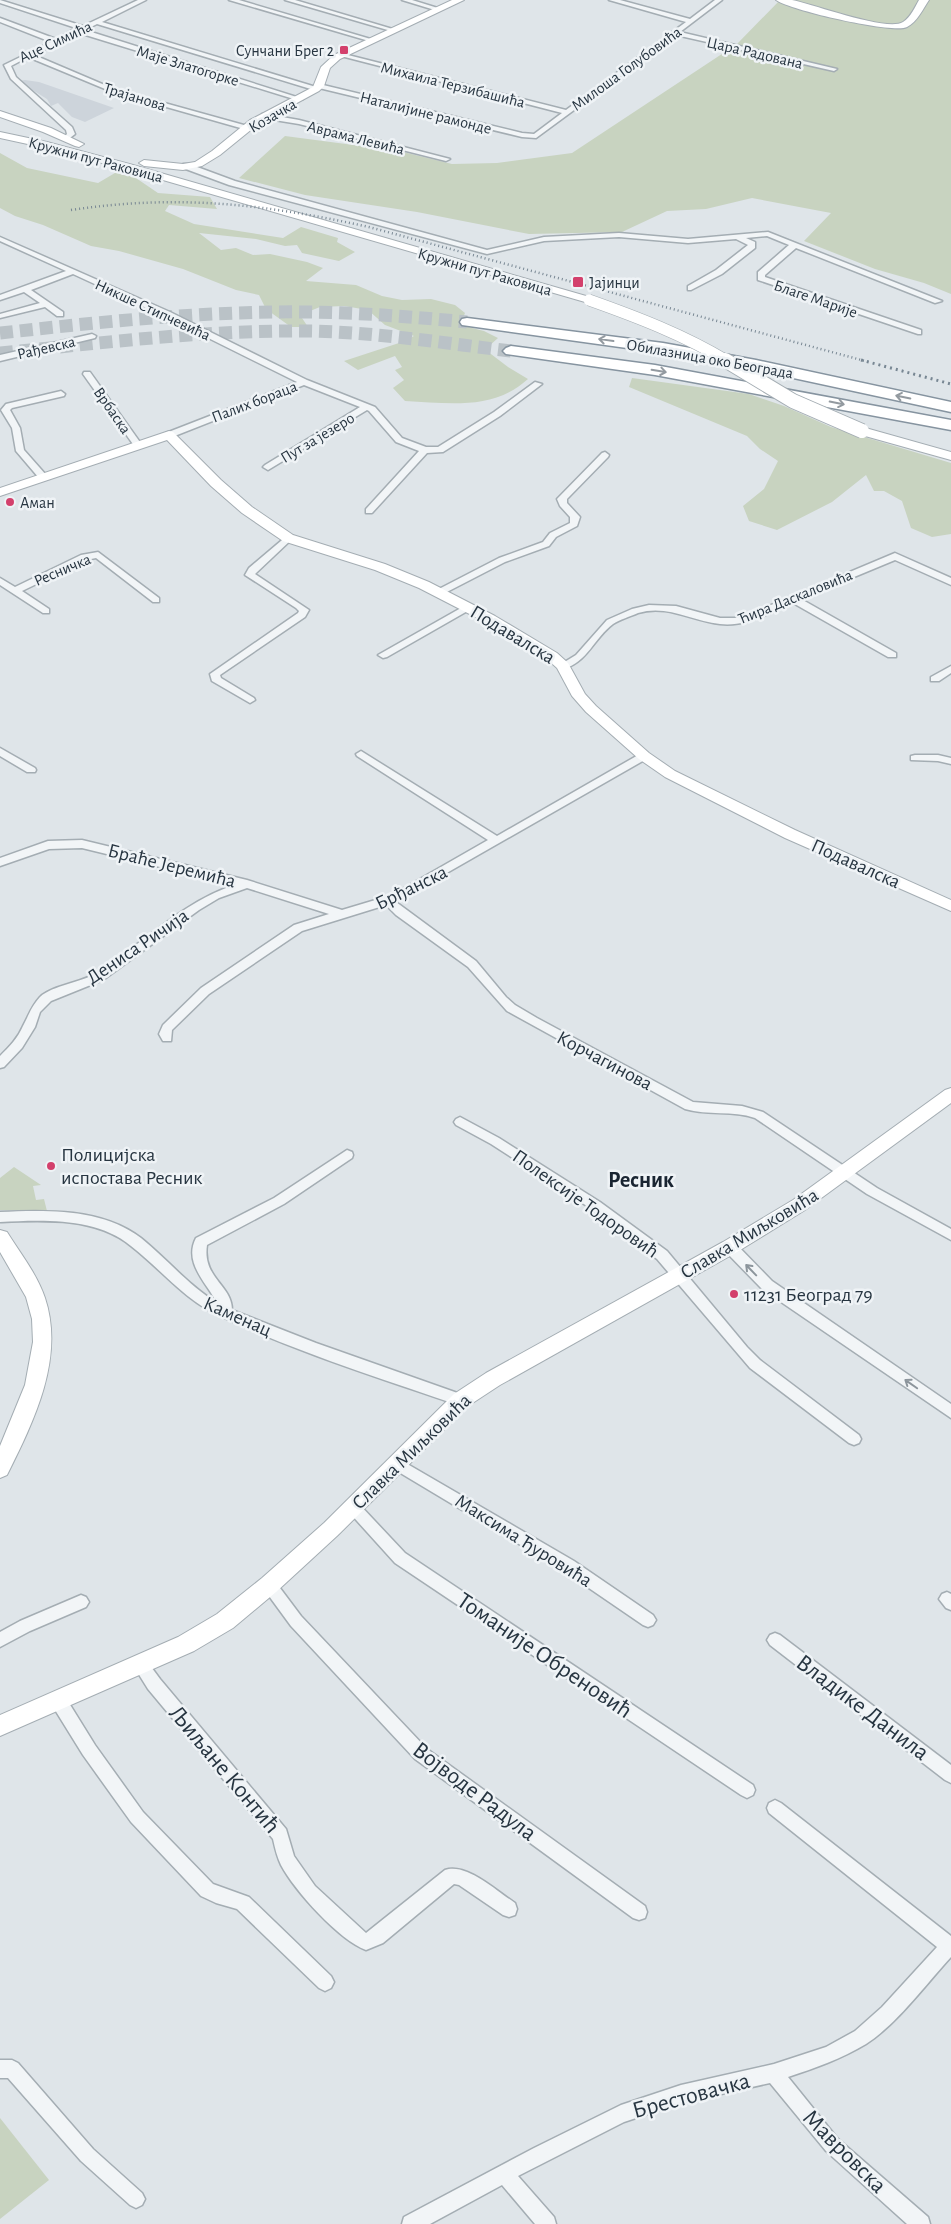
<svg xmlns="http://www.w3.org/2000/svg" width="951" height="2224" font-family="'Alegreya Sans',sans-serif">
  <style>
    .built { fill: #cdd4db }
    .green { fill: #c8d3c0 }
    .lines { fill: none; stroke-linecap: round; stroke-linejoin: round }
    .highway-tunnel { stroke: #bac2c7; stroke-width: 13; stroke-dasharray: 13 7; stroke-linecap: butt }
    .street-casing { stroke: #a4adb3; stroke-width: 3 }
    .secondary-casing { stroke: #a4adb3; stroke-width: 2 }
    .highway-casing { stroke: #8694a0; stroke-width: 3 }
    .street { fill: #f2f5f7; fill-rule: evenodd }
    .secondary { fill: #fff; fill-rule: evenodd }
    .highway { fill: #fff; fill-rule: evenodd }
    .rail-far1 { stroke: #788793; stroke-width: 2.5; stroke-dasharray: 1 3; stroke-linecap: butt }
    .rail { stroke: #788793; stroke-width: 3; stroke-dasharray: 2 4; stroke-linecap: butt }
    .secondary-bridge-far1-casing { stroke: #a4adb3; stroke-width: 12; stroke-linecap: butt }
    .secondary-bridge-casing { stroke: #a4adb3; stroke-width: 16; stroke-linecap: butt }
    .secondary-bridge-far1 { stroke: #fff; stroke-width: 11 }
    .secondary-bridge { stroke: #fff; stroke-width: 14 }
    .oneway { stroke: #939aa0 }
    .oneway2 { stroke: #8c959c }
    .poi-dot { fill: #d3406c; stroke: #eff3f6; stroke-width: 2 }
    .labels { text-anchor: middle; stroke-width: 5; stroke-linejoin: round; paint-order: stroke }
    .far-street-label { font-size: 16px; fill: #273541; stroke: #eff3f6 }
    .far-poi-label { font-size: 16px; fill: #273541; stroke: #eff3f6; text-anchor: start }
    .street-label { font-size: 20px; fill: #273541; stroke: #eff3f6 }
    .poi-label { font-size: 20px; fill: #273541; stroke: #eff3f6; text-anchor: start }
    .quarter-label { font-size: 22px; font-weight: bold; fill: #1a2532; stroke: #eff3f6 }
    .near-street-label { font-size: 24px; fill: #273541; stroke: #eff3f6 }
  </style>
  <rect width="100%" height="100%" fill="#dfe5e9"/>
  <polygon class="built" points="25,80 39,82 114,108 85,122 72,117 58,103 51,106 47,99 18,81"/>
  <g class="green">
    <polygon points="780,0 951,0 951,294 924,283 875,269 804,241 831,213 752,198 706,209 667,211 622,232 529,234 417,212 305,195 239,178 285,136 399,151 452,164 497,163 572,153 737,44"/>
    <path d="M 0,153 L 27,168 L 98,183 L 120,170 L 130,174 L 158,193 L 210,197 L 217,209 L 169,205 L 165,211 L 194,224 L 283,238 L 301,227 L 338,238 L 337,242 L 355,252 L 339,261 L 302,253 L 297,245 L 285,246 L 256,239 L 199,233 L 221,250 L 236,248 L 253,255 L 270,254 L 307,262 L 323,268 L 306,281 L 356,285 L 382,296 L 402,300 L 431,299 L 455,305 L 465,313 L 460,325 L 484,331 L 498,338 L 488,347 L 487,351 L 508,367 L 528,379 C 493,411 448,403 405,401 L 393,388 L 404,380 L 395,370 L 402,367 L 395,356 L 358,370 L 344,361 L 399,343 L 414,336 L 385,325 L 368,310 L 344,306 L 320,307 L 300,315 L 308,327 L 291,327 L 266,309 L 259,295 L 236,290 L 183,269 L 119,251 L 91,246 L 43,225 L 15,216 L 0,208 Z"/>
    <polygon points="632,378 749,394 784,406 831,427 951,463 951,534 932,537 911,528 902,501 884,491 874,491 866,475 832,502 777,530 749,521 743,506 764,489 778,461 760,449 747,436 629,387"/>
    <polygon points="14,1167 41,1185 33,1186 36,1200 44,1199 47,1211 0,1210 0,1178"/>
    <polygon points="0,2118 49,2180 0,2219"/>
  </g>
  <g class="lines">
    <g class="highway-tunnel">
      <path d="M 0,333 C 92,323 184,313 277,312 C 340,311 404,316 467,322"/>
      <path d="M 0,353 C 102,343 204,330 307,331 C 375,332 443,343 511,351"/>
    </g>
    <defs>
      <g id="street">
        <polygon points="0,0 83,26 138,0 146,0 102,22 316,87 319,84 522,133 534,134 562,113 337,55 340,53 566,110 686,22 609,0 620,0 690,19 715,0 722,0 680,32 837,69 834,71 676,35 536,138 522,137 319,88 318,90 314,90 97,24 85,30 303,99 297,100 79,33 34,55 114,89 251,127 244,129 110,91 28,57 11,66 16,77 72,127 75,134 66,141 62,139 67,134 66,130 11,79 4,65 51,42 0,22 0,18 56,39 76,28 0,3"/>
        <polygon points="229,0 239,0 374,40 369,41"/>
        <polygon points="285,0 295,0 396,30 391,31"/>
        <polygon points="402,0 412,0 441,9 438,11"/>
        <polygon points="265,114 299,120 450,159 446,161 299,124 262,118 262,114"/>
        <polygon points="183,164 189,164 235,181 487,250 544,237 619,233 688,239 768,232 942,301 935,303 796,248 765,275 765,277 921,330 921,334 918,334 758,280 758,272 789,245 767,236 746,238 755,242 755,248 722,274 691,290 688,290 688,286 716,270 748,245 736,239 688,243 619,237 544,241 487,254 229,185 183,168"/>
        <polygon points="0,237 170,312 307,380 375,407 402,438 426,447 438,447 494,412 535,382 542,384 500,416 443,452 427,453 372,513 366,513 366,509 419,451 396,442 369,411 367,410 268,470 263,467 265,465 360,407 304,385 172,437 166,437 166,433 297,382 164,316 73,274 31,290 63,312 63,316 57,316 45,307 0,318 0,314 40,303 24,292 0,300 0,295 66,271 0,241"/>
        <polygon points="92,334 96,336 95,338 0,361 0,355"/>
        <polygon points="84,372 90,372 142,445 141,447 135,447 83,374"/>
        <polygon points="61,391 65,394 64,396 12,408 10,410 20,428 24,450 47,476 42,479 39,478 16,451 12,428 1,410 6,404"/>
        <polygon points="605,452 609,455 608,457 567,499 567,503 580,517 577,526 556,537 549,546 505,562 443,594 437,594 437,590 499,558 543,542 550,533 570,523 570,517 560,506 557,499 602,453"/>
        <polygon points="288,535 291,536 291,540 255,574 309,610 305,617 220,675 221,678 254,698 255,700 250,703 212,681 210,674 298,613 299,611 296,608 245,575 249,568"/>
        <polygon points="98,552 159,598 159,602 153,602 96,558 86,560 22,591 49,609 49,613 43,613 0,585 0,578 15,587 81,555"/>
        <path d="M 895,553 L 951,578 L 951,585 L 895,560 L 801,599 L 896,653 L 896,657 L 888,657 L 793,603 C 769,613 746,627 720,624 C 692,621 667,604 638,613 C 631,616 619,620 613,624 C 594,638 588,662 563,669 L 558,666 L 576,655 L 607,620 L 632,609 L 649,605 L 676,606 L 720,618 L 740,618 Z"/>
        <polygon points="468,604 473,607 471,609 387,657 383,658 378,655"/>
        <polygon points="951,666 951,673 939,681 931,681 931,677"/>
        <polygon points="0,748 35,768 36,770 35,772 27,772 0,756"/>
        <path d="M 361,751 L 497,836 L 640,754 L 648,754 L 648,758 L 396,902 L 476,961 L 506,997 L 515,1005 L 537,1018 L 693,1102 L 742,1106 L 763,1112 L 877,1188 L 951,1229 L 951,1240 L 867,1194 L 755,1118 C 732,1110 708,1116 685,1109 L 507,1011 L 468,967 L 396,915 L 386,905 L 302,931 L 209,994 L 172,1030 L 171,1041 L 163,1041 L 159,1034 L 163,1025 L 201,988 L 294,925 L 329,914 L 247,888 L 219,898 L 199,910 L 103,980 L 51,1001 L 40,1012 L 35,1027 L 22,1048 L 4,1067 L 0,1068 L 0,1056 C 9,1047 18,1038 23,1026 C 29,1015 31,1007 40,997 C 53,985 81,983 96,973 C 143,944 181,903 234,885 L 82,848 L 49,849 L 0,866 L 0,858 L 48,841 L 82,840 L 247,880 L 342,910 L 392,895 L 488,840 L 357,756 L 356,754 Z"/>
        <polygon points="915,755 938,755 951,758 951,764 938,761 911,760 911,756"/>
        <polygon points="460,1117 499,1138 600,1202 667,1251 747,1347 760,1360 859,1435 861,1439 859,1443 854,1445 849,1443 750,1368 657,1259 590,1208 491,1144 456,1125 454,1122 456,1119"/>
        <path d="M 347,1150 L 352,1152 L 353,1155 L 352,1158 L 284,1204 L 207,1245 C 202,1278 232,1285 232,1310 L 316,1343 L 466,1396 L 468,1400 L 466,1404 L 461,1406 C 380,1378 297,1352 220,1316 C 184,1300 161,1269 131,1246 C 96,1217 43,1220 0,1222 L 0,1212 C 46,1210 102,1208 141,1238 C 167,1259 188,1285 217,1303 C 207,1283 183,1263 196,1238 L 274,1198 Z"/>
        <polygon points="730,1242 735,1243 772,1281 951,1404 951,1418 762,1289 725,1251 723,1247 725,1243"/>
        <polygon points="397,1458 574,1561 653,1615 656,1620 653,1625 648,1627 643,1625 564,1571 392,1468 390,1464 392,1460"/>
        <polygon points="353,1501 358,1503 405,1553 753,1785 755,1790 753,1795 747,1798 741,1795 395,1563 348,1511 346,1507 348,1503"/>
        <polygon points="269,1578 274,1580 301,1616 427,1749 645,1906 647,1912 645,1918 639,1920 633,1918 415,1759 291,1626 261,1585 264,1580"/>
        <polygon points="947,1592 951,1594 951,1610 946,1608 939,1599 942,1594"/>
        <polygon points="81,1595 86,1597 89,1602 86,1607 30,1631 0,1647 0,1632 20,1621"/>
        <polygon points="775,1633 780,1635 951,1765 951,1783 945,1780 770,1645 767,1640 770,1635"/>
        <path d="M 141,1658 L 146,1660 L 160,1679 L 286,1829 L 294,1856 L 315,1886 L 366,1933 L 445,1870 C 466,1862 498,1892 515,1903 L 517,1909 L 515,1915 L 509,1917 L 503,1915 L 459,1885 L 454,1884 L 383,1943 L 366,1950 C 339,1940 295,1891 281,1865 C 277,1857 275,1848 273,1839 L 148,1689 L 133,1665 L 136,1660 Z"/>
        <polygon points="58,1693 64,1695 95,1745 143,1812 213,1884 249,1897 331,1976 334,1982 331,1988 325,1991 319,1988 237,1909 216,1903 201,1896 131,1822 83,1755 52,1705 50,1700 52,1695"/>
        <path d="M 775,1800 L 781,1803 L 951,1936 L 951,1957 C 927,1983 896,2025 866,2044 C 841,2059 815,2068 788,2077 L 838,2139 L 928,2217 L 930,2224 L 907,2224 L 826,2151 L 770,2083 L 681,2103 L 624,2122 L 518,2176 L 554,2217 L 556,2224 L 535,2224 L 502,2185 L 430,2224 L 402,2224 L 404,2217 L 534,2148 L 621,2105 L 681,2085 L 774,2064 L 826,2047 L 855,2031 L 882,2007 L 937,1947 L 769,1813 L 767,1808 L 769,1803 Z"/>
        <polygon points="0,2060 12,2060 18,2063 93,2149 142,2193 145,2199 142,2205 136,2208 130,2205 81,2161 8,2078 0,2078"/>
      </g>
      <g id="secondary">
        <polygon points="452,0 464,0 340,59 330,68 324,86 319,91 258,124 220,155 202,166 183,170 144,166 139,163 144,160 183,164 195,162 212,151 250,120 313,87 321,67 334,55"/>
        <path d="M 776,0 C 782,0 787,0 792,0 C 813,4 887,32 903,22 C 911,17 915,7 919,0 L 929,0 C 923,9 917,22 907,27 C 893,34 789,10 776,0 Z"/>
        <polygon points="0,111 51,128 84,144 79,147 75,146 43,132 0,117"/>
        <polygon points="0,132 47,142 133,165 593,298 595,300 593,302 585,302 125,169 46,148 0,138"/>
        <polygon points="862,427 951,452 951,460 858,434 856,431 858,428"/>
        <polygon points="169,431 173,432 221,480 252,507 293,535 385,564 429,582 495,616 557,653 568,663 585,694 596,706 649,753 675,771 795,830 951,900 951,911 785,838 665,777 639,759 586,712 572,696 557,668 547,659 485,622 419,588 375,570 283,541 242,513 211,486 167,440 0,496 0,488"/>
        <polygon points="951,1088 951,1103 805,1210 737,1252 500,1385 468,1406 338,1535 276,1592 233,1628 194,1651 0,1736 0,1715 178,1637 217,1614 262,1578 324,1523 454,1394 486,1373 723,1242 793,1200 945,1090"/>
        <path d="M 0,1230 L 7,1232 C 20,1253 37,1274 45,1298 C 65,1358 34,1421 7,1475 L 0,1478 L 0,1446 L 25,1385 L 33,1342 L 32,1319 L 26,1297 L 0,1252 Z"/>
      </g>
      <g id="highway">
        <polygon points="467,318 663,343 756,360 951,402 951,412 756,370 663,353 462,325 460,322 462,319"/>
        <polygon points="511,346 655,365 951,420 951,430 655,375 506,354 503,351 506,348"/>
      </g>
    </defs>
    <use href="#street" class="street-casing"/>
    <use href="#secondary" class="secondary-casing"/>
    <use href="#highway" class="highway-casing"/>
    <use href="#street" class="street"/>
    <use href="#secondary" class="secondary"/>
    <use href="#highway" class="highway"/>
    <path class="rail-far1" d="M 71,210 C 179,194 264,204 369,227 L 865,361"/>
    <polyline class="rail" points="861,360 951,384"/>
    <defs>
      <path id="secondary-bridge-far1" d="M 589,300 C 637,317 684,335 727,361"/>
      <polyline id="secondary-bridge" points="725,360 793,401 862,431"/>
    </defs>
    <use href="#secondary-bridge-far1" class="secondary-bridge-far1-casing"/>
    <use href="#secondary-bridge" class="secondary-bridge-casing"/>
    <use href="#secondary-bridge-far1" class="secondary-bridge-far1"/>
    <use href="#secondary-bridge" class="secondary-bridge"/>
  </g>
  <defs><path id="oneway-shaft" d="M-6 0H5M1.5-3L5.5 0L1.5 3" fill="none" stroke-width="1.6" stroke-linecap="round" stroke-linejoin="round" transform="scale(1.25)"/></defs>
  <g class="oneway">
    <use href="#oneway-shaft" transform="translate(606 340) rotate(-172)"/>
    <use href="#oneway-shaft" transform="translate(659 371) rotate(9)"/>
    <use href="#oneway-shaft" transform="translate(903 397) rotate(-168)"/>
    <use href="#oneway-shaft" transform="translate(837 403) rotate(11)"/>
  </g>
  <g class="oneway2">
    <use href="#oneway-shaft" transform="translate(751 1270) rotate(-134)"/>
    <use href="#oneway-shaft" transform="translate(911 1384) rotate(-145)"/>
  </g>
  <g class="poi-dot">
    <rect x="339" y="45" width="10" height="10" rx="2.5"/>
    <rect x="572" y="276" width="12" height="12" rx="2.5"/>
    <circle cx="10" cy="502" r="5"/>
    <circle cx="51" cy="1166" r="5"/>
    <circle cx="734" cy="1294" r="5"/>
  </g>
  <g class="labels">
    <g class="far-street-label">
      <text transform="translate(55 41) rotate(-25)" y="6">Аце Симића</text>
      <text transform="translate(755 52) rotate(13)" y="6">Цара Радована</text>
      <text transform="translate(188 65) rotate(17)" y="6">Маје Златогорке</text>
      <text transform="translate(626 68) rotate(-36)" y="6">Милоша Голубовића</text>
      <text transform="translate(453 84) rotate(14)" y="6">Михаила Терзибашића</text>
      <text transform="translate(135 96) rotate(17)" y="6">Трајанова</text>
      <text transform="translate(426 112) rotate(14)" y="6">Наталијине рамонде</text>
      <text transform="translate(272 115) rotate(-30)" y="6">Козачка</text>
      <text transform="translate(356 137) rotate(14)" y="6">Аврама Левића</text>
      <text transform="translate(96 159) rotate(15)" y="6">Кружни пут Раковица</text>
      <text transform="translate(485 271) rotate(16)" y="6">Кружни пут Раковица</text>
      <text transform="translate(816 298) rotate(19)" y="6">Благе Марије</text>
      <text transform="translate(153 309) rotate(25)" y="6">Никше Стипчевића</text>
      <text transform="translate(46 347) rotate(-13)" y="6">Рађевска</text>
      <text transform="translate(710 358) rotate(10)" y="6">Обилазница око Београда</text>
      <text transform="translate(254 401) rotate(-21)" y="6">Палих бораца</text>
      <text transform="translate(113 410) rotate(55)" y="6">Врбаска</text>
      <text transform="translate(317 437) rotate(-31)" y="6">Пут за језеро</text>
      <text transform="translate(62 569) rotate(-23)" y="6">Ресничка</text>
      <text transform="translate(795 596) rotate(-22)" y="6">Ћира Даскаловића</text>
    </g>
    <g class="far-poi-label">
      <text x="334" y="56" text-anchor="end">Сунчани Брег 2</text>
      <text x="589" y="288">Јајинци</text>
      <text x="20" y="508">Аман</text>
    </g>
    <g class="street-label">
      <text transform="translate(513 634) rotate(31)" y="7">Подавалска</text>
      <text transform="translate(856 863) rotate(24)" y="7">Подавалска</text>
      <text transform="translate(172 865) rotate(14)" y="7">Браће Јеремића</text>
      <text transform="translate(411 887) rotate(-26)" y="7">Брђанска</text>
      <text transform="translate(137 946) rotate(-34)" y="7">Дениса Ричија</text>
      <text transform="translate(605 1060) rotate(28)" y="7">Корчагинова</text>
      <text transform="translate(586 1203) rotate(35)" y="7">Полексије Тодоровић</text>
      <text transform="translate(749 1233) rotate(-31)" y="7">Славка Миљковића</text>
      <text transform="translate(238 1316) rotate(24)" y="7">Каменац</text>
      <text transform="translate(411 1451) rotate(-44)" y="7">Славка Миљковића</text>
      <text transform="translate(524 1540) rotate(32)" y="7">Максима Ђуровића</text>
    </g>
    <g class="poi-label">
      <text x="61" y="1161">Полицијска<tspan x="61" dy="23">испостава Ресник</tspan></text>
      <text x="744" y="1301">11231 Београд 79</text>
    </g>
    <g class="quarter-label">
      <text x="641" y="1187">Ресник</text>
    </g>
    <g class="near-street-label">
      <text transform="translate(545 1655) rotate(34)" y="8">Томаније Обреновић</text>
      <text transform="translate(863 1707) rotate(37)" y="8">Владике Данила</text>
      <text transform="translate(225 1769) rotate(50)" y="8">Љиљане Контић</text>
      <text transform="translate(475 1791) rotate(37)" y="8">Војводе Радула</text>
      <text transform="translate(691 2095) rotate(-15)" y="8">Брестовачка</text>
      <text transform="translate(845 2151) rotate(45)" y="8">Мавровска</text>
    </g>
  </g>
</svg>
